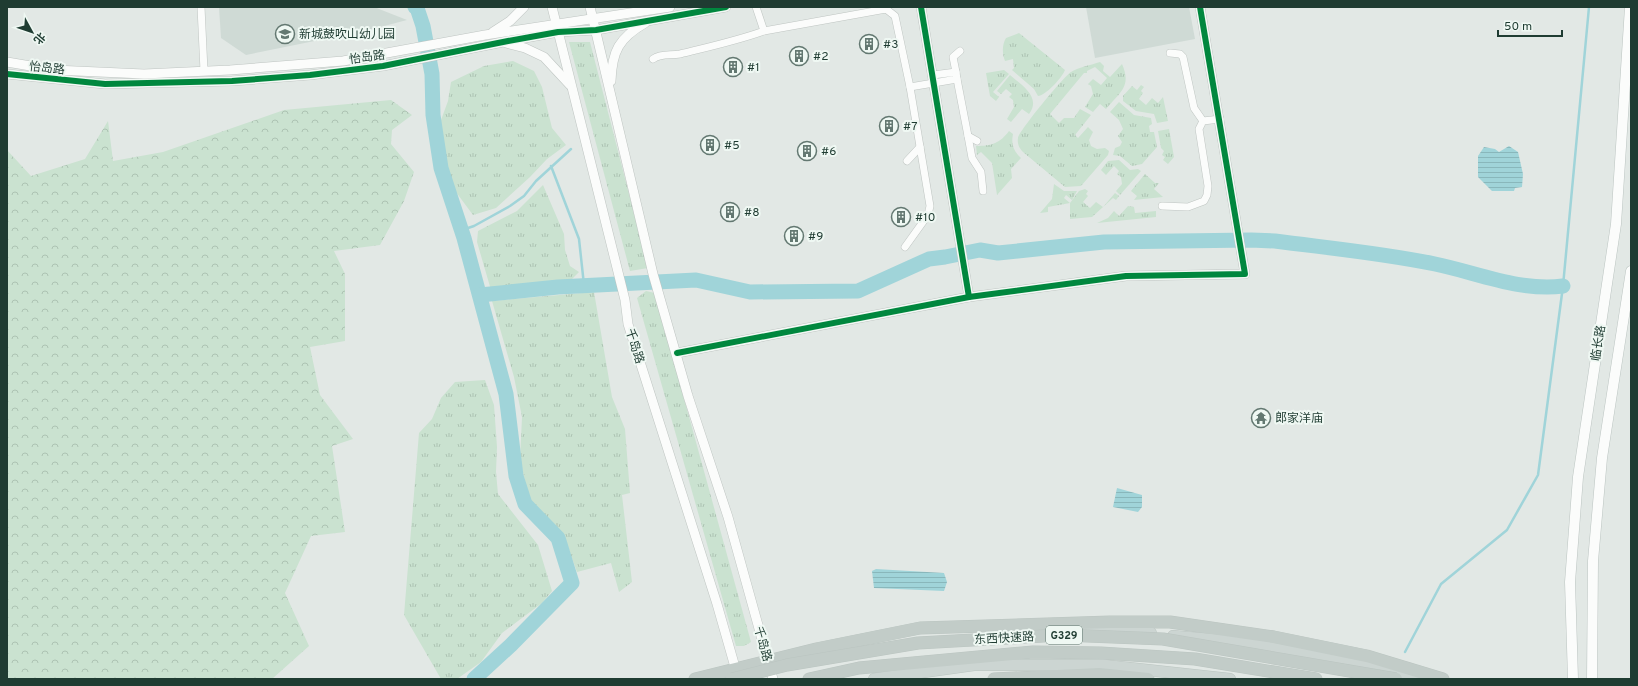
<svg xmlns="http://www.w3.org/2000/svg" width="1638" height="686" font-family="Overpass,'Noto Sans SC',sans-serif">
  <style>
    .built { fill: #cfdad5 }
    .grass { fill: url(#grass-tufts) }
    .forest { fill: url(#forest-crowns) }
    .water { fill: url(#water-rules) }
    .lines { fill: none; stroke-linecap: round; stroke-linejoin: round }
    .stream { stroke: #a0d4d9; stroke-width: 2.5 }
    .river { stroke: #a0d4d9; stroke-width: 15 }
    .minor-casing { stroke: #bfc5c2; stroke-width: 8 }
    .tertiary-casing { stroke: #bfc5c2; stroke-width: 10 }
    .secondary-casing { stroke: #bbc4c1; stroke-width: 11 }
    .primary-casing { stroke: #bbc5c1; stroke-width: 12 }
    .trunk-casing { stroke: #bbc5c1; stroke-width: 13 }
    .minor { stroke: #fbfcfb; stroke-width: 7 }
    .tertiary { stroke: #fbfcfb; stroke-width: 9 }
    .secondary { stroke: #fbfcfb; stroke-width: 10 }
    .primary { stroke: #ccd5d2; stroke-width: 11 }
    .trunk { stroke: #c2ccc8; stroke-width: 12 }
    .trunk-bridge-casing { stroke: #bbc5c1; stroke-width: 13; stroke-linecap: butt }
    .trunk-bridge { stroke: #c2ccc8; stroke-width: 12 }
    .cycleway-casing { stroke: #eff8f3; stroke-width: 8 }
    .cycleway { stroke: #00873e; stroke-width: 6 }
    .labels { text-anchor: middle; stroke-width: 4; stroke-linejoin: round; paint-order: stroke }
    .shield { fill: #eff8f3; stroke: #5d746c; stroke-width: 1 }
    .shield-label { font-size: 11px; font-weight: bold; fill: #1f3c32 }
    .poi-label { font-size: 12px; fill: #1f3c32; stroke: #eff8f3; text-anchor: start }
    .street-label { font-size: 12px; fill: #1f3c32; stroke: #eff8f3 }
  </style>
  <defs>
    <pattern id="grass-tufts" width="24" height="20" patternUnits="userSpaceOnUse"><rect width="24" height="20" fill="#cae2d0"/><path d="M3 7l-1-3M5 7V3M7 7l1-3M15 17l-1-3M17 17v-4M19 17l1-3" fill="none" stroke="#adc3b3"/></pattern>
    <pattern id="forest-crowns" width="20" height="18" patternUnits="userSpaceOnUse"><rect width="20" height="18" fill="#cae2d0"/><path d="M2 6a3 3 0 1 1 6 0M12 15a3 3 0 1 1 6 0" fill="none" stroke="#adc3b3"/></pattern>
    <pattern id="water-rules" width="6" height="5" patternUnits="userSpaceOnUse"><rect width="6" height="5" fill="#a0d4d9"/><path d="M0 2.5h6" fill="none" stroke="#89b7bb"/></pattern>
  </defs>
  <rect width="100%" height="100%" fill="#e2e8e5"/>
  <g class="built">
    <polygon points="219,7 374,7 407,20 369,30 246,55 221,38"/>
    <polygon points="1086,7 1189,7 1195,39 1095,58"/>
  </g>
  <g class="grass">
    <path d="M 1019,33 L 1065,70 C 1062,78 1045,96 1038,96 L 1034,89 L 1012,70 L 1014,68 L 1013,59 L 1005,61 C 1002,53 1002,45 1006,38 Z"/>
    <polygon points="569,42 590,42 648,268 630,271"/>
    <polygon points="513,61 534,71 542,87 552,128 566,145 547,159 530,177 496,208 473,215 450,184 442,150 441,120 448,101 451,82 484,66"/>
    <path d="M 1100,62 L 1104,66 L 1103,71 L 1110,77 L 1122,64 C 1132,87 1120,92 1106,109 L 1100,104 L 1093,112 L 1085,107 L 1093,94 L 1091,86 L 1088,84 L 1093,79 L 1101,85 L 1107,78 L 1095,67 L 1087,71 L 1087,73 L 1084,73 L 1050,114 L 1059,123 L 1064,118 L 1074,118 L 1080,109 L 1091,115 L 1075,135 L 1078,138 L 1088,127 L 1093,132 L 1089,140 L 1091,146 L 1097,149 L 1105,148 L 1109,151 L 1108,155 L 1081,186 L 1065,187 L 1023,152 C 1019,148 1017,143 1018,138 C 1019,131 1064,76 1071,72 C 1079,67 1091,65 1100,62 Z"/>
    <polygon points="1004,70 1009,74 993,92 999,97 996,101 990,96 986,73"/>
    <path d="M 1010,75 C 1021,85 1042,97 1029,114 L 1022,109 L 1011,122 L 1007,119 L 1014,107 L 1013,100 L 1009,97 L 1012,94 L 1006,89 L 1001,94 L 997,91 Z"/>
    <polygon points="1141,85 1144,87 1141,91 1143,93 1139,99 1146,105 1152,98 1158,103 1163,97 1168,121 1157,123 1154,114 1136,111 1123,101 1123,96 1132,86 1137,90"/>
    <polygon points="1119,102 1134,115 1151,118 1152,124 1149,126 1150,132 1154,132 1157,147 1142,164 1132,166 1120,156 1113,155 1115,148 1120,146 1122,142 1118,136 1123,129 1119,120 1110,112"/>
    <polygon points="1169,129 1174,157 1168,164 1163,160 1165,157 1162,155 1164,151 1161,148 1158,131"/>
    <path d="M 1009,131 L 1013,134 C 1011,144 1013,151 1021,158 L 1011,169 L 1012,178 L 997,195 L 992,163 L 981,152 L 977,155 L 976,146 C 992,146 1000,143 1009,131 Z"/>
    <polygon points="1119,160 1130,170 1138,169 1141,171 1120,195 1116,191 1122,184 1121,177 1117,174 1119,171 1114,166 1106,175 1101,170 1108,161"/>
    <polygon points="1145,174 1155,183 1159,183 1154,189 1163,197 1134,200 1137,196 1131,191"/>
    <polygon points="1054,184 1064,191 1077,191 1072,200 1066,195 1064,198 1070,203 1079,191 1085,189 1088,191 1086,194 1088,196 1083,202 1090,208 1096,202 1103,207 1115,193 1119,196 1116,200 1113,198 1092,217 1070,219 1070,203 1048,207 1048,212 1040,213 1052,199"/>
    <polygon points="543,185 564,234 565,250 570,266 579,272 572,279 562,281 491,290 477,242 478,231 517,211"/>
    <polygon points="1128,206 1134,207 1135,213 1156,211 1156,217 1097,223 1108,218 1114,211 1119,216"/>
    <polygon points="646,291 655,293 751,642 744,646 736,646 637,298"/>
    <polygon points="594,292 612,397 625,429 630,493 622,495 632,582 619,592 611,563 577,572 564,536 530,502 520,460 522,417 514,377 492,301"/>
    <polygon points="485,380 494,405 497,447 496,472 498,494 538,545 552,591 542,603 502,633 481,662 457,679 441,679 404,615 419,433 432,419 441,398 455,382"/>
  </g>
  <polygon class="forest" points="391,100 412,115 392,130 391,144 414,172 404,201 380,245 334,251 345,274 345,341 310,347 320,395 353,439 332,446 345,532 311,536 285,593 309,646 272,679 7,679 7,150 31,176 85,159 108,121 113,161 163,152 284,110"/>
  <g class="water">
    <polygon points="1509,146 1518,152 1523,174 1522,187 1515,188 1514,191 1492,191 1478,177 1478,156 1484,147 1495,149 1499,152"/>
    <polygon points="1117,488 1142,495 1142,507 1138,512 1113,507"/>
    <polygon points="876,569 944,573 947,582 944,591 874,588 872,571"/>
  </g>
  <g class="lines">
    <g class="stream">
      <polyline points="551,166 579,239 584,285"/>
      <polyline points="462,230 474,226 510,206 524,196 536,181 571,149"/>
      <polyline points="1405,652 1441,584 1507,530 1538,475 1563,286 1589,7"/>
    </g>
    <g class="river">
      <polyline points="415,7 417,8 423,26 432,74 433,115 441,168 464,238 506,394 516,476 525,504 558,538 572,583 511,645 474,679"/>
      <path d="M 480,295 L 558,287 L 696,280 L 750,292 L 858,291 L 929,259 L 945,257 L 980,250 L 998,253 L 1104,242 L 1251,240 L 1275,241 C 1328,248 1382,253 1435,264 C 1475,272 1521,292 1563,286"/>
    </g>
    <defs>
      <g id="minor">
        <polyline points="201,7 204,71"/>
        <polyline points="764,31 886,9 895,16 910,87 957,79 956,72 933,75"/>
        <polyline points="1170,53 1180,54 1183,57 1194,108 1203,121"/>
        <path d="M 653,59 C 662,53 670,56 680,54 C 708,47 736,41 764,31 L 756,7"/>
        <polyline points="956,72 953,57 960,51"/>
        <polyline points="957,79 968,136 977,141"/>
        <polyline points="968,136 972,158 981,172 983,191"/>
        <polyline points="907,161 920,147"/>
        <polyline points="1162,206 1188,207 1204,201 1207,195 1208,186 1199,129 1203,121 1220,119"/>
        <polyline points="905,247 928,215 930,206 910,87"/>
      </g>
      <g id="tertiary">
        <polyline points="552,7 625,300 628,324 717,604 737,674"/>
        <polyline points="590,7 653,274 688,396 728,517 773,679"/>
        <polyline points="921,7 969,297"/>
        <polyline points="493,32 510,21 524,7"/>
        <polyline points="506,43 525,48 544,57 570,85"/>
        <polyline points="7,62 54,70 144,74 230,70 343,61 485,35 670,7"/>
        <polyline points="7,74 105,84 232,81 310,75 383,66 508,41 558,32 596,30 726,7"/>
        <path d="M 611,81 C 612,51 619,38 645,23"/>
        <polyline points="677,353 969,297 1126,276 1245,274 1200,7"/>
      </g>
      <g id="secondary">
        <polyline points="1573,679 1570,582 1578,477 1616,224 1630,7"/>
        <polyline points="1592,679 1593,561 1602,458 1631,271"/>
      </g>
      <g id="primary">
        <polyline points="1087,631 1118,630 1151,633"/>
        <polyline points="1173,636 1241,642 1416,676"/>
        <polyline points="874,679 974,665 1102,665 1230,679"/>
      </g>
      <g id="trunk">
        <polyline points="695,679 816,649 920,628 1110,622 1170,622 1274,637 1367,656 1443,679"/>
        <polyline points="809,679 859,668 1033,652 1101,653 1195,659 1316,679"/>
        <polyline points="994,679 1099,674 1148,679"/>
      </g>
    </defs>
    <use href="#minor" class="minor-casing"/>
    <use href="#tertiary" class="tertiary-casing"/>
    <use href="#secondary" class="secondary-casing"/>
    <use href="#primary" class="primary-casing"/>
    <use href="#trunk" class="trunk-casing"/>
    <use href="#minor" class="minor"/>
    <use href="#tertiary" class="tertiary"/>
    <use href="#secondary" class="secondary"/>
    <use href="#primary" class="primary"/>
    <use href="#trunk" class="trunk"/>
    <defs>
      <polyline id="trunk-bridge" points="732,679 787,665 918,643 1062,635 1163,639 1396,679"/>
    </defs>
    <use href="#trunk-bridge" class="trunk-bridge-casing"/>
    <use href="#trunk-bridge" class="trunk-bridge"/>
    <defs>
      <g id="cycleway">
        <polyline points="921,7 969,297"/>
        <polyline points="7,74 105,84 232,81 310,75 383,66 508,41 558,32 596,30 726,7"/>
        <polyline points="677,353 969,297 1126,276 1245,274 1200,7"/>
      </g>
    </defs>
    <use href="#cycleway" class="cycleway-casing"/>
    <use href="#cycleway" class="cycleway"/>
  </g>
  <defs>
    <symbol id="school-ring" viewBox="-11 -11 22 22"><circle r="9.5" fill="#eff8f3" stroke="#637871" stroke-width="1.5"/><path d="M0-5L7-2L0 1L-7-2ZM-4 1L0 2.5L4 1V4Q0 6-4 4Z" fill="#637871"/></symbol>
    <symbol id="building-ring" viewBox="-11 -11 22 22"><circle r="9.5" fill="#eff8f3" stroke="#637871" stroke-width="1.5"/><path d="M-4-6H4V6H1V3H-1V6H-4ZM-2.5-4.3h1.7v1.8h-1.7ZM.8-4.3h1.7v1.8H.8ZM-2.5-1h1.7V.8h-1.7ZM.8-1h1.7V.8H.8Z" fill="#637871"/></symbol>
    <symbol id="temple-ring" viewBox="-11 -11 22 22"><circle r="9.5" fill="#eff8f3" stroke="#637871" stroke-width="1.5"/><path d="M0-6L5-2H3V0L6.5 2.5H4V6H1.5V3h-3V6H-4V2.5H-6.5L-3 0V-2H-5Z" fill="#637871"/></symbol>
  </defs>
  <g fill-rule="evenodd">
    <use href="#school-ring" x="274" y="23" width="22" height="22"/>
    <use href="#building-ring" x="858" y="33" width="22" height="22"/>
    <use href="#building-ring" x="788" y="45" width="22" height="22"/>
    <use href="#building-ring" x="722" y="56" width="22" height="22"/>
    <use href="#building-ring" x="878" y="115" width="22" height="22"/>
    <use href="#building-ring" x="699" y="134" width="22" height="22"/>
    <use href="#building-ring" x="796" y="140" width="22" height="22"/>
    <use href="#building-ring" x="719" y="201" width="22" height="22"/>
    <use href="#building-ring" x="890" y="206" width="22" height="22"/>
    <use href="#building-ring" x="783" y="225" width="22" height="22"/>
    <use href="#temple-ring" x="1250" y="407" width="22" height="22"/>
  </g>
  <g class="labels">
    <rect class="shield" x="1046" y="626" width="36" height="18" rx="3"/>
    <g class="shield-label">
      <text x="1064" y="639">G329</text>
    </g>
    <g class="poi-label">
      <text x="299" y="38">新城鼓吹山幼儿园</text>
      <text x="883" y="48">#3</text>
      <text x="813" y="60">#2</text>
      <text x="747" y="71">#1</text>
      <text x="903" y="130">#7</text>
      <text x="724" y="149">#5</text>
      <text x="821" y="155">#6</text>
      <text x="744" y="216">#8</text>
      <text x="915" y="221">#10</text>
      <text x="808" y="240">#9</text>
      <text x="1275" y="422">郎家洋庙</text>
    </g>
    <g class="street-label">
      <text transform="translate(367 57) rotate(-8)" y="4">怡岛路</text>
      <text transform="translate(47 68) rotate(6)" y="4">怡岛路</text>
      <text transform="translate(1598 343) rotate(-81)" y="4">临长路</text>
      <text transform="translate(635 346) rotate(72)" y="4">千岛路</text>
      <text transform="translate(1004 638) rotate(-3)" y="4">东西快速路</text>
      <text transform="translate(763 644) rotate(74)" y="4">千岛路</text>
    </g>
  </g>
  <rect width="1638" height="686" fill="none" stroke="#1f3c32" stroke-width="16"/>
  <g transform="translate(32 32) rotate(130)" stroke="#eff8f3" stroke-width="3" paint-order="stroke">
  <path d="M0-3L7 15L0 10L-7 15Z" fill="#1f3c32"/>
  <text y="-6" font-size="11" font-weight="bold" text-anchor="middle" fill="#1f3c32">北</text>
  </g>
  <path d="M1498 30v6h64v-6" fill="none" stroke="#1f3c32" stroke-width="2"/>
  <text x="1504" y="30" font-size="12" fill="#1f3c32" stroke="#eff8f3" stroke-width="3" paint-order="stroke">50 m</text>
</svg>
